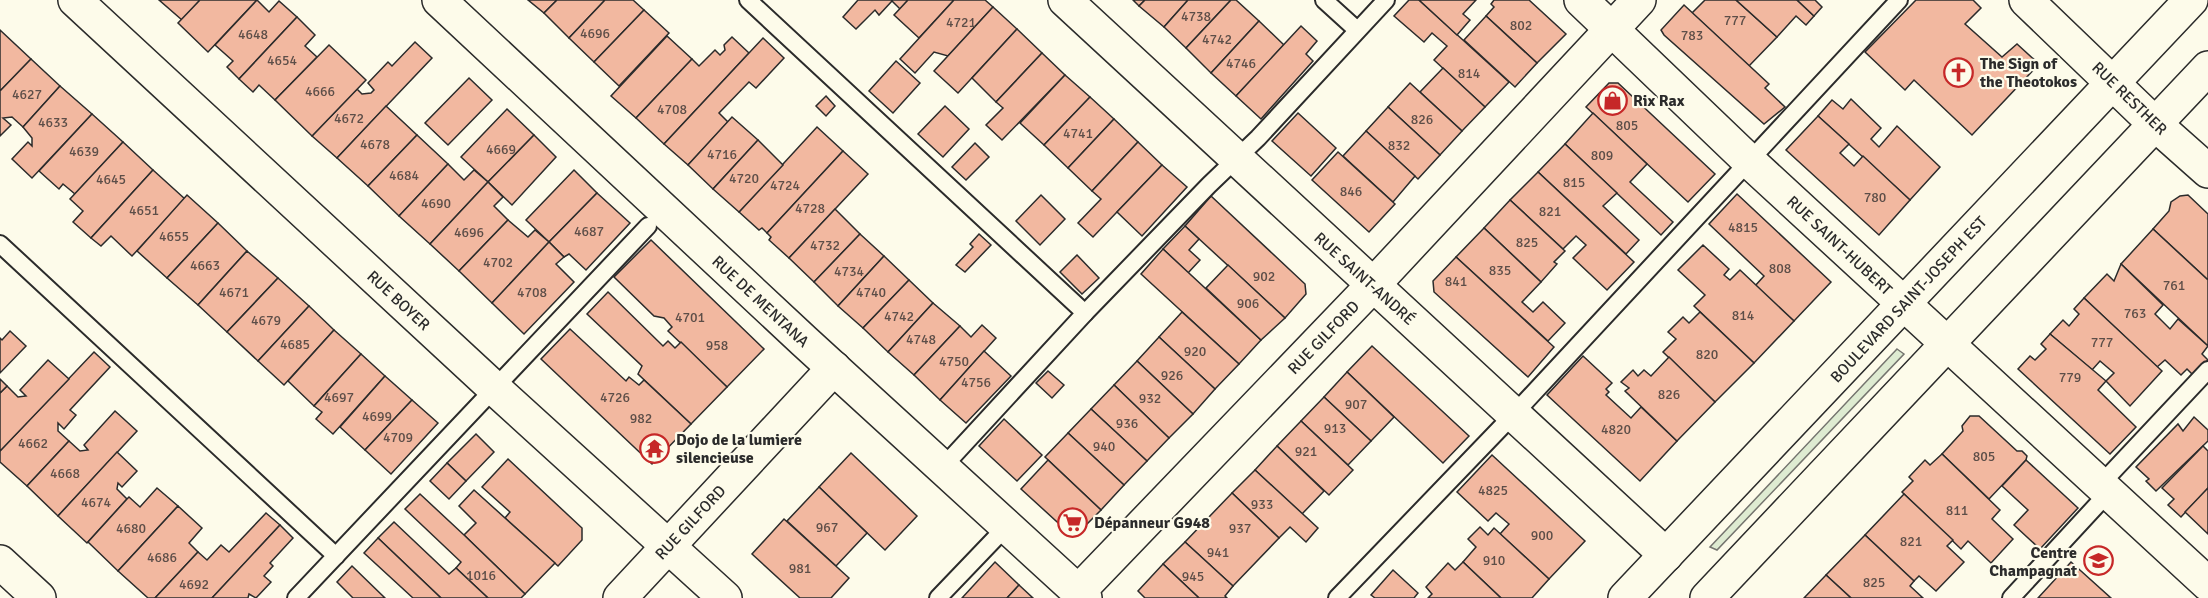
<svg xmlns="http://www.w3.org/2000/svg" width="2208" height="598" font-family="Signika,sans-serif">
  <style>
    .green { fill: #deebd1; stroke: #74746e; stroke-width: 1.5 }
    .building { fill: #f2b8a0; stroke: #2b2b2b; stroke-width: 1.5 }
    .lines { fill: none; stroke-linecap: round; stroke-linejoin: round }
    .lane-casing { stroke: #2b2b2b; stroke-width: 20 }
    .street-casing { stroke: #2b2b2b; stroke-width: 36 }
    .secondary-casing { stroke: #2b2b2b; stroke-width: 36 }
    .lane { stroke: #fdfbea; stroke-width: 16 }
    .street { stroke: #fdfbea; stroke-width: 33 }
    .secondary { stroke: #fdfbea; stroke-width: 33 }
    .labels { text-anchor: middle; stroke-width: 4.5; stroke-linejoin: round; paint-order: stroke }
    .number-label { font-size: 14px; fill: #5d4e48 }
    .poi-label { font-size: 16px; font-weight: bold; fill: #2b2b2b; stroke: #fdfbea; text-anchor: start }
    .street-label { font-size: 16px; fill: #2b2b2b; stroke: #fdfbea }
  </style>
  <rect width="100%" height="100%" fill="#fdfbea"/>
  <polygon class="green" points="1897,349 1904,354 1717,550 1710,547"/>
  <g class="building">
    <polygon points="159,0 200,0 182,20"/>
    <polygon points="200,0 257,0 208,52 178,23"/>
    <polygon points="257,0 269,12 279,1 297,17 239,79 227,67 233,61 215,45"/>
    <polygon points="528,0 557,0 544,13"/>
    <polygon points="557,0 605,0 569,38 544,13"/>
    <polygon points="605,0 633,0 644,10 594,62 569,38"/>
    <polygon points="858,0 908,0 900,9 892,1 879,15 875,10 856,29 843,17"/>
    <polygon points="908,0 954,0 919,38 894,15"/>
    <polygon points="954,0 985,0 993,7 948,56 934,52 915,73 900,59"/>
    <polygon points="1133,0 1145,0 1139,6"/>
    <polygon points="1145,0 1188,0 1164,27 1139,6"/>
    <polygon points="1188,0 1231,0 1186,48 1164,27"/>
    <polygon points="1231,0 1236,0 1259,21 1211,73 1186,48"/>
    <polygon points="1409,0 1419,0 1509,82 1485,107 1434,60 1447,46 1432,33 1424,42 1394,16"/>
    <polygon points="1419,0 1476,0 1463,14 1470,20 1457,35"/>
    <polygon points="1494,0 1529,0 1566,34 1537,63 1486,16 1494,7 1491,4"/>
    <polygon points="1705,0 1736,0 1777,37 1749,66 1692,13"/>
    <polygon points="1736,0 1797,0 1814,16 1806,25 1796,16 1777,37"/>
    <polygon points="1797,0 1815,0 1822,7 1814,16"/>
    <polygon points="1916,0 1973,0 1981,8 1965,24 2002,57 2017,44 2039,64 1972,135 1914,80 1905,90 1865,52"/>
    <polygon points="1684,5 1769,84 1765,88 1785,107 1764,124 1664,35 1661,30"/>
    <polygon points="993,7 1017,29 958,93 934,71"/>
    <polygon points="644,10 669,33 619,86 594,62"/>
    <polygon points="1486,16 1537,63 1515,87 1464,40"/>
    <polygon points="297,17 315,35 305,46 317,57 275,100 259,85 253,92 239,79"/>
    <polygon points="1259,21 1284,45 1236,96 1211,73"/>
    <polygon points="1301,26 1317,41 1306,54 1313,61 1261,119 1236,96"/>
    <polygon points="1017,29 1042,53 996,102 972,78"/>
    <polygon points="0,30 31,59 0,91"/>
    <polygon points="667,36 692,59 636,118 611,96"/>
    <polygon points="732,37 749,53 664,144 636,118 692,59 699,66 715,50 720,55 725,50 724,45"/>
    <polygon points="763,38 784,58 756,88 749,82 719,113 728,122 688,165 664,144"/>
    <polygon points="415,42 432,58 337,158 312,136 357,89 362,94 371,93 374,90 368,83 388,62 392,66"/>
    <polygon points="329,45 366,80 312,136 275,100"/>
    <polygon points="1042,53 1065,75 1002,140 986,125 1003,108 996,102"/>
    <polygon points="31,59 60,86 23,127 12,117 3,118 11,125 0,136 0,91"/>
    <polygon points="896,61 920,83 893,113 869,91"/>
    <polygon points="1443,68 1485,107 1462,131 1420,92"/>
    <polygon points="1065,75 1090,97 1044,145 1020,123"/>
    <polygon points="469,78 492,100 448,145 425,123"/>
    <polygon points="1410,83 1462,131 1440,155 1388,107"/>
    <polygon points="1609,83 1618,83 1715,174 1688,202 1586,107"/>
    <polygon points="60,86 92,114 32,178 12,159 28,142 32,146 32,138 23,127"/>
    <polygon points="826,96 835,106 826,116 816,106"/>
    <polygon points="1090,97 1114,119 1068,168 1044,145"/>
    <polygon points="1851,99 1881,128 1871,139 1879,147 1897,126 1940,167 1910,200 1818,116 1832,100 1843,109"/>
    <polygon points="386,106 417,135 368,186 337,158"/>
    <polygon points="945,106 969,129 943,157 918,134"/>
    <polygon points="1388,107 1440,155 1418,179 1366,131"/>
    <polygon points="507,109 534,135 488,182 461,157"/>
    <polygon points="1298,113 1336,148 1311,176 1272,141"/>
    <polygon points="1593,113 1647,164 1630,182 1673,222 1661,235 1565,144"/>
    <polygon points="92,114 123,142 75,194 63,184 59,189 39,171"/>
    <polygon points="1818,116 1849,144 1840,153 1854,166 1863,156 1910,200 1879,235 1786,150"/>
    <polygon points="732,117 758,140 713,189 688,165"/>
    <polygon points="1114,119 1138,142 1092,191 1068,168"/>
    <polygon points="817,127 843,151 767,233 762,228 759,230 739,212"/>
    <polygon points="1366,131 1415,176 1393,202 1343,156"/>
    <polygon points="417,135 448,164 399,216 368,186"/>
    <polygon points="534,135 556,157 512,205 488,182"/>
    <polygon points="758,140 783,165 739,212 713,189"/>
    <polygon points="123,142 153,170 91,238 73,222 83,211 70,199"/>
    <polygon points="1138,142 1162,165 1093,237 1078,223 1101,199 1092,191"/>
    <polygon points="975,143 989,157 966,180 952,167"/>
    <polygon points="1565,144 1617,193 1603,206 1639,240 1626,254 1538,172"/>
    <polygon points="843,151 868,174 789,258 769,240 771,237 767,233"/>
    <polygon points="1338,152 1395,204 1369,232 1312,180"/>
    <polygon points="448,164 464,180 474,170 488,182 430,244 399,216"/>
    <polygon points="1162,165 1187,187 1142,236 1117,212"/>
    <polygon points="153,170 185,199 132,256 111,236 101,246 91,238"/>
    <polygon points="574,170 597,193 549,242 526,220"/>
    <polygon points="1538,172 1634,262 1607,290 1573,258 1586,245 1576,236 1563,249 1510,200"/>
    <polygon points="488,182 503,197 494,206 508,220 459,271 430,244"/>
    <polygon points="597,193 630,223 586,270 569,254 564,257 549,242"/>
    <polygon points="1737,194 1831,282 1794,321 1755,286 1764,276 1709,224"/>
    <polygon points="187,195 218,223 167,278 137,251"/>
    <polygon points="1041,195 1065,219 1040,245 1016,221"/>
    <polygon points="2188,195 2208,214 2208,280 2153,229 2169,211 2171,202 2180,196"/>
    <polygon points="1211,196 1305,284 1306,294 1285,318 1185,226"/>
    <polygon points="1510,200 1565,251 1554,262 1557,264 1541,282 1484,228"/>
    <polygon points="835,209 860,234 814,282 789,258"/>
    <polygon points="508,220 528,237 535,230 549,242 492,303 459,271"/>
    <polygon points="218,223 247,251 198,305 167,278"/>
    <polygon points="1185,226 1199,239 1189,250 1200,260 1188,273 1163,249"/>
    <polygon points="1484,228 1541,282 1522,302 1533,312 1543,302 1565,323 1548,341 1456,257"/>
    <polygon points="2153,229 2208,280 2208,346 2121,264"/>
    <polygon points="860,234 884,256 838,306 814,282"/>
    <polygon points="979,234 991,245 965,272 956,265 973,247 970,244"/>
    <polygon points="651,240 764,349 727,387 668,331 672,327 664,318 654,316 614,277"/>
    <polygon points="549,242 564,257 556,264 574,282 524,334 492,303"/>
    <polygon points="1703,245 1729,269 1724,275 1730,280 1740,270 1794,321 1754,363 1694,306 1705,295 1678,270"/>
    <polygon points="1163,249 1261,340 1239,364 1141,274"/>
    <polygon points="247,251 278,278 227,332 198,305"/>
    <polygon points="1077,255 1099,278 1082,294 1060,272"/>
    <polygon points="884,256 909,280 863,328 838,306"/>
    <polygon points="1456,257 1554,347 1528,377 1434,292 1433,281"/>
    <polygon points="2121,264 2163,305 2155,314 2170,329 2178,319 2208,346 2202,354 2208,360 2193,375 2187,369 2181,375 2165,360 2157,367 2084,298 2107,274 2114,281"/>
    <polygon points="1228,265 1285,318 1261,340 1206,288"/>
    <polygon points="278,278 309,306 258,361 227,332"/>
    <polygon points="909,280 933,303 888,352 863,328"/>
    <polygon points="608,292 663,346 668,341 675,348 681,342 727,387 691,424 638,374 642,366 587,314"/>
    <polygon points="2084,298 2162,371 2130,406 2106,381 2114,373 2100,361 2092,370 2050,334 2063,320 2069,326 2079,314 2074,309"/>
    <polygon points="933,303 960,326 914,375 888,352"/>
    <polygon points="309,306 334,330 284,385 258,361"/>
    <polygon points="1182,312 1239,364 1215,389 1159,337"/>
    <polygon points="1700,312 1754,363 1715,402 1663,352 1676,339 1668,332 1683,317 1689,323"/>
    <polygon points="982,325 996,338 940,400 914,375 960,326 971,337"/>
    <polygon points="570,329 626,381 629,377 639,385 644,380 691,424 652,464 541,359"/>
    <polygon points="334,330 361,354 314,406 288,381"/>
    <polygon points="10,331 26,346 0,373 0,338 2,340"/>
    <polygon points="2050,334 2106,381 2098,390 2136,427 2110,454 2018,369 2030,356 2035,360 2046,349 2041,344"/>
    <polygon points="1159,337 1215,389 1193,414 1137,361"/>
    <polygon points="1372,346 1469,436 1443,463 1347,372"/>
    <polygon points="984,351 1011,376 966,423 940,400"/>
    <polygon points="94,352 110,367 70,410 76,415 64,429 58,423 58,431 69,441 27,486 0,462 0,451"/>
    <polygon points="361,354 385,376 333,434 316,419 322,412 314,406"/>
    <polygon points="1583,356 1612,383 1606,389 1609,392 1606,395 1631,418 1641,407 1677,441 1640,481 1547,395"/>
    <polygon points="1669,357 1715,402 1677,441 1625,391 1629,388 1621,382 1633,370 1638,376 1644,370 1651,376"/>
    <polygon points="48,360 69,379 0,451 0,393 7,386 18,397 26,396 20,390"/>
    <polygon points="1137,361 1193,414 1169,438 1114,385"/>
    <polygon points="1048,371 1064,385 1052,398 1036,383"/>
    <polygon points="1347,372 1394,417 1371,441 1324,397"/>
    <polygon points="385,376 412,400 365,450 340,427"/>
    <polygon points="0,379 7,386 0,393"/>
    <polygon points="1114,385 1169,438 1147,461 1091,409"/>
    <polygon points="1324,397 1371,441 1348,465 1301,421"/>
    <polygon points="412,400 438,423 391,474 365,450"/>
    <polygon points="1091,409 1147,461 1124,485 1068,433"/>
    <polygon points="115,411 137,431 58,516 27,486 69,441 80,451 88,450 84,445"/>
    <polygon points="1970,416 1979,416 2017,451 2022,451 2027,456 2026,460 1989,499 1942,454 1963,431 1962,426"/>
    <polygon points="2194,417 2208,430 2208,441 2156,491 2146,481 2149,479 2136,467 2178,424 2183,431"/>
    <polygon points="1004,419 1042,455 1017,481 979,446"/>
    <polygon points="1301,421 1353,470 1329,495 1277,446"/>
    <polygon points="1068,433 1124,485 1101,510 1045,457"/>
    <polygon points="476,434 494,452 466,481 447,463"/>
    <polygon points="1277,446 1324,491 1302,514 1255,470"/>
    <polygon points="2203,446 2208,451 2208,488 2181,517 2168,505 2174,499 2162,488"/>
    <polygon points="117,452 137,471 122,487 118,483 117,489 127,499 87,543 58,516"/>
    <polygon points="851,453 917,516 885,550 819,487"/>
    <polygon points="1942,454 2000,510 1992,519 2013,539 1991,563 1968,541 1961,549 1902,492 1913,481 1909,477 1925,460 1930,465"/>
    <polygon points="1492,455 1585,541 1549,579 1500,534 1509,524 1496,513 1488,521 1457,492"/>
    <polygon points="508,459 582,528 582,540 558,566 505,518 510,512 482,487"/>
    <polygon points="1048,460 1101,510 1080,531 1067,531 1021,489"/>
    <polygon points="2026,460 2078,508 2040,549 2014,525 2028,510 2002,486"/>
    <polygon points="447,463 466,481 449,499 430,481"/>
    <polygon points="1255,470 1318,528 1306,542 1290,527 1279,538 1232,493"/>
    <polygon points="819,487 867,533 836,566 787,521"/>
    <polygon points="157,488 178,506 118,571 88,542 127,499 129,497 140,507"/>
    <polygon points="2208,488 2208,534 2185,512"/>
    <polygon points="474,490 555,563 525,594 464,535 476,523 459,506"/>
    <polygon points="1232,493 1279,538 1233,586 1185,542"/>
    <polygon points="420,494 464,535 525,594 521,598 488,598 456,568 461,562 405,509"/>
    <polygon points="1904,494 1953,540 1947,546 1964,562 1936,591 1919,576 1914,581 1865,535"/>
    <polygon points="178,506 202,528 189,543 198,552 155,598 148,598 118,571"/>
    <polygon points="266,513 280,525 212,598 155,598 198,552 207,560 221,545 229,552"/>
    <polygon points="784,519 849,578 831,598 800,598 752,554"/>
    <polygon points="394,522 449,574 456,568 488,598 441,598 378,538"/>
    <polygon points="280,525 293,538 270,563 273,566 264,576 271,582 256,598 249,594 248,598 212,598"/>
    <polygon points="1480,527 1488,535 1494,528 1549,579 1532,598 1501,598 1463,562 1476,547 1468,539"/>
    <polygon points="1865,535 1914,581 1910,586 1923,598 1851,598 1826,575"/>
    <polygon points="378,538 441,598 413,598 364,553"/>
    <polygon points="1185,542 1233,586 1225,596 1227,598 1199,598 1163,564"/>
    <polygon points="995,562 1019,585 1007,598 962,598"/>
    <polygon points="1463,562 1501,598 1428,598 1432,594 1426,587 1448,563 1455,570"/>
    <polygon points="2071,562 2111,598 2038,598"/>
    <polygon points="1163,564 1199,598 1145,598 1138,591"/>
    <polygon points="352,566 385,598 353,598 337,582"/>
    <polygon points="1393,570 1418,593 1414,598 1375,598 1371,595"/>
    <polygon points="1826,575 1851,598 1804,598"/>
    <polygon points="1019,585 1033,598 1007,598"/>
  </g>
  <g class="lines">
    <defs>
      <g id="lane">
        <polyline points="748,0 1085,313"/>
        <polyline points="1324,0 1357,30"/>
        <polyline points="0,244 336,556"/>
        <polyline points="942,468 1085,313 1209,185 1258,138 1386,0"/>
        <polyline points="2100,485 2208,370"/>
        <polyline points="296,598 648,226"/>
        <polyline points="938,598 1006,527"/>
        <polyline points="1337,598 1513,415 1899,0"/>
        <polyline points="2011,598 2108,493"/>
      </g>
      <g id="street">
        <polyline points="75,0 494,388 725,598"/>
        <polyline points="439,0 804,341 1085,598"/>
        <polyline points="1065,0 1666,555"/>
        <polyline points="2026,0 2155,124 2208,171"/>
        <polyline points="0,562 39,598"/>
        <polyline points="1078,592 1373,285 1639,0"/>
        <polyline points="620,598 834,368"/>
      </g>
      <g id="secondary">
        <polyline points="1581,0 1749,161 2208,584"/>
        <polyline points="1625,598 2191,0"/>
        <polyline points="1707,598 2208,68"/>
      </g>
    </defs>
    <use href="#lane" class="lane-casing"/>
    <use href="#street" class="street-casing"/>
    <use href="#secondary" class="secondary-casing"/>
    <use href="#lane" class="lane"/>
    <use href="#street" class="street"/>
    <use href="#secondary" class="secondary"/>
  </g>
  <defs>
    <symbol id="church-ring" viewBox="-11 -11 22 22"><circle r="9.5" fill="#fdfbea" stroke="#c62828" stroke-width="1.5"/><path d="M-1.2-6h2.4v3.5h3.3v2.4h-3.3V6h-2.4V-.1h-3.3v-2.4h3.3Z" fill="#c62828"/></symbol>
    <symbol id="shop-ring" viewBox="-11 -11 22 22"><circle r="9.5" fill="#fdfbea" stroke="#c62828" stroke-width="1.5"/><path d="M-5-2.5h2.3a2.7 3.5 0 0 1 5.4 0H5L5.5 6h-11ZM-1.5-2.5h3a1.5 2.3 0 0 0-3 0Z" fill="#c62828"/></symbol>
    <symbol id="temple-ring" viewBox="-11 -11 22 22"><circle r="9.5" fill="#fdfbea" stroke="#c62828" stroke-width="1.5"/><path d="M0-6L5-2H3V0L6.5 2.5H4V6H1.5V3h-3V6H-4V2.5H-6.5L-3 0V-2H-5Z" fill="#c62828"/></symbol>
    <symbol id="supermarket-ring" viewBox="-11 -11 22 22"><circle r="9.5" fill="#fdfbea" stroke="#c62828" stroke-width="1.5"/><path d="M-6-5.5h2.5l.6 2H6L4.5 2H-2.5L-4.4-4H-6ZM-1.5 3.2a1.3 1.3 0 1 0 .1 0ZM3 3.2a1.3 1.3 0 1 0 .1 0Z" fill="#c62828"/></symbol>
    <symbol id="school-ring" viewBox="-11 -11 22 22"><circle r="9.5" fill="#fdfbea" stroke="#c62828" stroke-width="1.5"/><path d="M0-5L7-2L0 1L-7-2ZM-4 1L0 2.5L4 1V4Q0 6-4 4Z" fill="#c62828"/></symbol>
  </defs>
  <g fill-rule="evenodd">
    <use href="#church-ring" x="1942" y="56" width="33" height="33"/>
    <use href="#shop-ring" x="1596" y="84" width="33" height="33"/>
    <use href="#temple-ring" x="638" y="432" width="33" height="33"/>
    <use href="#supermarket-ring" x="1056" y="506" width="33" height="33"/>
    <use href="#school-ring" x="2082" y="544" width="33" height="33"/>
  </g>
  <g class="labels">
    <g class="number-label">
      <text x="1196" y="21">4738</text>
      <text x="1735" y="25">777</text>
      <text x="961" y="27">4721</text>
      <text x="1521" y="30">802</text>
      <text x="595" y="38">4696</text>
      <text x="253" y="39">4648</text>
      <text x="1692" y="40">783</text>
      <text x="1217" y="44">4742</text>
      <text x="282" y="65">4654</text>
      <text x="1241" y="68">4746</text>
      <text x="1469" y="78">814</text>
      <text x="320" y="96">4666</text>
      <text x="27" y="99">4627</text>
      <text x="672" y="114">4708</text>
      <text x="349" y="123">4672</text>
      <text x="1422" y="124">826</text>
      <text x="53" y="127">4633</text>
      <text x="1627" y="130">805</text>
      <text x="1078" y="138">4741</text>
      <text x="375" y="149">4678</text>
      <text x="1399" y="150">832</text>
      <text x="501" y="154">4669</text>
      <text x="84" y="156">4639</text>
      <text x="722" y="159">4716</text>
      <text x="1602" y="160">809</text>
      <text x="404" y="180">4684</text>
      <text x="744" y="183">4720</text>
      <text x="111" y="184">4645</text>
      <text x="1574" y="187">815</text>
      <text x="785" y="190">4724</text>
      <text x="1351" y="196">846</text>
      <text x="1875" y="202">780</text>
      <text x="436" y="208">4690</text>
      <text x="810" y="213">4728</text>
      <text x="144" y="215">4651</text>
      <text x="1550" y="216">821</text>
      <text x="1743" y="232">4815</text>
      <text x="589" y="236">4687</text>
      <text x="469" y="237">4696</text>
      <text x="174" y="241">4655</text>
      <text x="1527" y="247">825</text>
      <text x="825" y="250">4732</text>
      <text x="498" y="267">4702</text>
      <text x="205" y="270">4663</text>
      <text x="1780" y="273">808</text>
      <text x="1500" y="275">835</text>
      <text x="849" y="276">4734</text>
      <text x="1264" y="281">902</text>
      <text x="1456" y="286">841</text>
      <text x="2174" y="290">761</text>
      <text x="234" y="297">4671</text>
      <text x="532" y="297">4708</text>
      <text x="871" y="297">4740</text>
      <text x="1248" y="308">906</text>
      <text x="2135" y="318">763</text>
      <text x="1743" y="320">814</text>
      <text x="899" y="321">4742</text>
      <text x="690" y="322">4701</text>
      <text x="266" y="325">4679</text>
      <text x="921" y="344">4748</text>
      <text x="2102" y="347">777</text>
      <text x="295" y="349">4685</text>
      <text x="717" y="350">958</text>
      <text x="1195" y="356">920</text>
      <text x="1707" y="359">820</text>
      <text x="954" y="366">4750</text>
      <text x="1172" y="380">926</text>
      <text x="2070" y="382">779</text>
      <text x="976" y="387">4756</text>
      <text x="1669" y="399">826</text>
      <text x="339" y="402">4697</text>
      <text x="615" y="402">4726</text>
      <text x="1150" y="403">932</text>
      <text x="1356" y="409">907</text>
      <text x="377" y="421">4699</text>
      <text x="641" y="423">982</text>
      <text x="1127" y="428">936</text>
      <text x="1335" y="433">913</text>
      <text x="1616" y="434">4820</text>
      <text x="398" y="442">4709</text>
      <text x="33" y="448">4662</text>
      <text x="1104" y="451">940</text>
      <text x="1306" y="456">921</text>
      <text x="1984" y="461">805</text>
      <text x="65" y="478">4668</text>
      <text x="1493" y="495">4825</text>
      <text x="96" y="507">4674</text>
      <text x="1262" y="509">933</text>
      <text x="1957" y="515">811</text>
      <text x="827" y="532">967</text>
      <text x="131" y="533">4680</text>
      <text x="1240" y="533">937</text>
      <text x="1542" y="540">900</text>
      <text x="1911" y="546">821</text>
      <text x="1218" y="557">941</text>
      <text x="162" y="562">4686</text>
      <text x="1494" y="565">910</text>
      <text x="800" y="573">981</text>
      <text x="481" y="580">1016</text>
      <text x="1193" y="581">945</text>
      <text x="1874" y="587">825</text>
      <text x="194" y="589">4692</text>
    </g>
    <g class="poi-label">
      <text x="1980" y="69">The Sign of<tspan x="1980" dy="18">the Theotokos</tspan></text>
      <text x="1633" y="106">Rix Rax</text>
      <text x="676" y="445">Dojo de la lumiere<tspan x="676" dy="18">silencieuse</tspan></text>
      <text x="1094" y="528">Dépanneur G948</text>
      <text x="2077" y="558" text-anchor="end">Centre<tspan x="2077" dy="18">Champagnat</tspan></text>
    </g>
    <g class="street-label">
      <text transform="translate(2130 98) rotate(44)" y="6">RUE RESTHER</text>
      <text transform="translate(1840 245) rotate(43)" y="6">RUE SAINT-HUBERT</text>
      <text transform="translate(1365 278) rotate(42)" y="6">RUE SAINT-ANDRÉ</text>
      <text transform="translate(1908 299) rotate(-47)" y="6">BOULEVARD SAINT-JOSEPH EST</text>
      <text transform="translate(399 300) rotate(43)" y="6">RUE BOYER</text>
      <text transform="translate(761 301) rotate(43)" y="6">RUE DE MENTANA</text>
      <text transform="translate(1323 337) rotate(-46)" y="6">RUE GILFORD</text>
      <text transform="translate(690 522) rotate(-47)" y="6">RUE GILFORD</text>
    </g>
  </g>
</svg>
